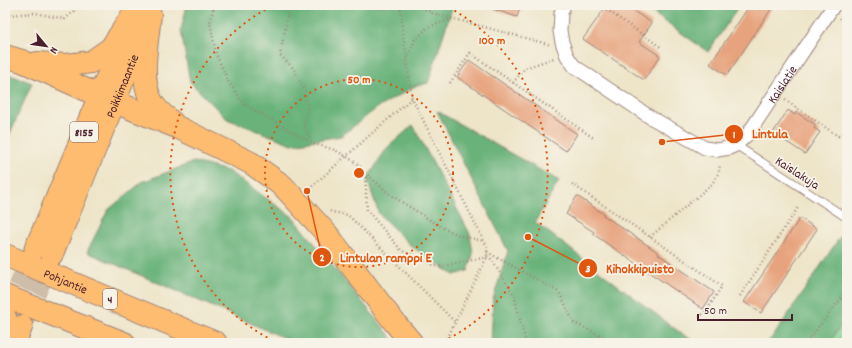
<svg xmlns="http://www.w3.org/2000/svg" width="852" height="348" font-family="Dekko,sans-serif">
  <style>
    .green { fill: #82d08f; stroke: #66785d }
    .forest { fill: #69b27a; stroke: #5a6852 }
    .building { fill: #e7a37d }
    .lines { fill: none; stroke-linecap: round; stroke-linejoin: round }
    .primary-tunnel { stroke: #cdbda9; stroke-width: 21; stroke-dasharray: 21 10; stroke-linecap: butt }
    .service-casing { stroke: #9c827a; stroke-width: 9 }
    .minor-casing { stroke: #9c827a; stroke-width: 15 }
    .primary-casing { stroke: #9c827a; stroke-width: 23 }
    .motorway-casing { stroke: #9c827a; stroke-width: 24 }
    .path { stroke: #9c827a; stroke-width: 2.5; stroke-dasharray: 1 3; stroke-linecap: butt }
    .service { stroke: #fff; stroke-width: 7 }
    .minor { stroke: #fff; stroke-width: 13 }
    .primary { stroke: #febc70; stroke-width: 21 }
    .motorway { stroke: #febc70; stroke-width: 22 }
    .ring { fill: none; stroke: #e0560e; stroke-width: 2; stroke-dasharray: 2 4 }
    .labels { text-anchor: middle; stroke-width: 3.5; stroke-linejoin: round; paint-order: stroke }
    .shield { fill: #f7f3e8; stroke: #7e5f64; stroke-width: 1 }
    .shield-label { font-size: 12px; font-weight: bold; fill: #4a1f2b }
    .street-label { font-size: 13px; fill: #4a1f2b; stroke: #f7f3e8 }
    .centre { fill: #e0560e; stroke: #f7f3e8; stroke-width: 2 }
    .ring-label { font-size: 12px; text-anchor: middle; font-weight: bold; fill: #e0560e; stroke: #f7f3e8; stroke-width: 3.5; stroke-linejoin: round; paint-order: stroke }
    .leader { fill: none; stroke: #e0560e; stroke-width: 1.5 }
    .callout-dot { fill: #e0560e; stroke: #f7f3e8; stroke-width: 1.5 }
    .mark-label { font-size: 12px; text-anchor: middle; font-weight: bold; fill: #fff }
    .callout-label { font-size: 14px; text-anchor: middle; font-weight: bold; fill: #e0560e; stroke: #f7f3e8; stroke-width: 3.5; stroke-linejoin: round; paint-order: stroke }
  </style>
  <rect width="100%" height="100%" fill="#f7f3e8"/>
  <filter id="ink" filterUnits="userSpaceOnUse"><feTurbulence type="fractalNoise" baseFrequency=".025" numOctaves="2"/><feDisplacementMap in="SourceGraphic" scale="8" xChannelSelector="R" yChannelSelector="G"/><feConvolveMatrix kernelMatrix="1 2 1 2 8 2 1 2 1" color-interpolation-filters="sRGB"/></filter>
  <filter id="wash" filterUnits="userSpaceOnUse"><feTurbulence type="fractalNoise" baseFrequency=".012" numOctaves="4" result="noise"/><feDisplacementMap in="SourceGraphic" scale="16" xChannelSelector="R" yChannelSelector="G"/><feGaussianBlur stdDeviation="0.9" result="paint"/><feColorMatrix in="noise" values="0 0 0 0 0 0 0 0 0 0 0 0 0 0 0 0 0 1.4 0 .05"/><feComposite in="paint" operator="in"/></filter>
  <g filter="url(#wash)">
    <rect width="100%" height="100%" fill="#eee5c9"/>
    <polygon class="green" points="847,316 847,343 829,343"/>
    <g class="forest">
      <polygon points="187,5 453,5 428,83 415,86 377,108 341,136 292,144 227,119 190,82 181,30"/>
      <polygon points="651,5 740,5 708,52 649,10"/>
      <polygon points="5,73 32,83 5,145"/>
      <polygon points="437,111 559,181 535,222 682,334 698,343 491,343 493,299 508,251"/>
      <polygon points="413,125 470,234 473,254 468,271 454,275 411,246 379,214 367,179 387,148"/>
      <polygon points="194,162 228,171 293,217 396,343 296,343 87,252 108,210 142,182"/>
      <polygon points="846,228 847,316 829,343 767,343 775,334"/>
    </g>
    <g id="blocks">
      <g class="building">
        <polygon points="488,5 521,5 517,17 487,7"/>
        <polygon points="607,5 624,5 652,23 639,42 660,56 644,80 583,39"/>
        <polygon points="750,5 774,5 727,75 710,64"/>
        <polygon points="469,60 577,134 566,151 457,77"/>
        <polygon points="788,110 795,115 796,112 816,125 814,128 820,132 805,154 773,133"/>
        <polygon points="577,196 604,214 603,215 659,253 658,254 714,292 703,309 593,234 594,232 566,214"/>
        <polygon points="800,218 817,229 761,313 744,302"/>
      </g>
    </g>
  </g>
  <g filter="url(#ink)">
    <use href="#blocks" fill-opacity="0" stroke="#9c827a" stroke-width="1"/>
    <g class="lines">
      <g class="primary-tunnel">
        <polyline points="7,316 35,249"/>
        <polyline points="23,322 52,255"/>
      </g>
      <defs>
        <polyline id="service" points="736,145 847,218"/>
        <g id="minor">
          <path id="s1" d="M 564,5 L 561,13 L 560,31 L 562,42 L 567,56 L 574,66 L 650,117 L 705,148 L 718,150 L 729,148 L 736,145 L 748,134 L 834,5"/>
        </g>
        <g id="primary">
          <polyline points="35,249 137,5"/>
          <path id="s2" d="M 52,255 L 145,28"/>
          <polyline points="5,320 6,318"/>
          <polyline points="15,343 22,326"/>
        </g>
        <g id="motorway">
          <path d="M 150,14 C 148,40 139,77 151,100 C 155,109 164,116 172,122"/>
          <polyline points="5,56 22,61 100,96 177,127 251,163 283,186 327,234 395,323 412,343"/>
          <polyline points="37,63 67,65 91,62 111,48 132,16"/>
          <path id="s3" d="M 5,255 L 216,343"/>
          <polyline points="5,296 124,343"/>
        </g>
      </defs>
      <use href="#service" class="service-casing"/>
      <use href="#minor" class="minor-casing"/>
      <use href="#primary" class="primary-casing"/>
      <use href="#motorway" class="motorway-casing"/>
      <g class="path">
        <polyline points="214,5 210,22 216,54 229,83 245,105 312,143 335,150 346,156 359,165 365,173 391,195 441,227 461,236 484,241"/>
        <polyline points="285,5 288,14 280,55 294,69 305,92 308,109 304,125 312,143"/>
        <polyline points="400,5 403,33 412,98 487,247 487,257 445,343"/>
        <polyline points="418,5 432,13 551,45"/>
        <polyline points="600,5 662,48"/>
        <polyline points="5,15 35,13 65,19 81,5"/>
        <polyline points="840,18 847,24"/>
        <polyline points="407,59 415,40 428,27 452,19"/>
        <polyline points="450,83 470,53 595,139"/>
        <polyline points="513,83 525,68 554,58"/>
        <polyline points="785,100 838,136 847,132"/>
        <polyline points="365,173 367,210 401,250 438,267 487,257 491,259 514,295 526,343"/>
        <polyline points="572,184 722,286 707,310 699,317"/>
        <polyline points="309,189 412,98"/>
        <polyline points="330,211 332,212 348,215 455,322"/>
        <polyline points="650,237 712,184 719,172 720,164"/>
        <polyline points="487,252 559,292 574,323 616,343"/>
        <polyline points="740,296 799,206"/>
        <polyline points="806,343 847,291"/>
      </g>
      <use href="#service" class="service"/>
      <use href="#minor" class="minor"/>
      <use href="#primary" class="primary"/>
      <use href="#motorway" class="motorway"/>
    </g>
  </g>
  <g class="ring">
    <circle cx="359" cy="173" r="94"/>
    <path d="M278 343A188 188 0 0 1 274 5M444 5A188 188 0 0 1 440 343"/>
  </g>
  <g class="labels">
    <g class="shield">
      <rect x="70" y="122" width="28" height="20" rx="3"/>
      <rect x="103" y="289" width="14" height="20" rx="3"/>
    </g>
    <g class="shield-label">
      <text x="84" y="136">8155</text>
      <text x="110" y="303">4</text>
    </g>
    <g class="street-label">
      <text dy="5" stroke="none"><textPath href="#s1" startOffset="328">Kaislatie</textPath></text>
      <text dy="5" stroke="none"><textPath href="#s2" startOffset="183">Poikkimaantie</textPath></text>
      <text transform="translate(798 172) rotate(33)" y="5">Kaislakuja</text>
      <text dy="5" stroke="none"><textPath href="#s3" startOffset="66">Pohjantie</textPath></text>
    </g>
  </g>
  <circle cx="359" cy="173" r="6" class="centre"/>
  <g class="ring-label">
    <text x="492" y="44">100 m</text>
    <text x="359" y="83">50 m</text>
  </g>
  <path class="leader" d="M662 142L734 134M307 191L322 257M528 237L588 268"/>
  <g class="callout-dot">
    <circle cx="662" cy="142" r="4"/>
    <circle cx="307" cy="191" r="4"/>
    <circle cx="528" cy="237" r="4"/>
    <circle cx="734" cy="134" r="10"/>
    <circle cx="322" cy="257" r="10"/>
    <circle cx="588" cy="268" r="10"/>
  </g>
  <g class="mark-label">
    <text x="734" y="138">1</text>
    <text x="322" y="261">2</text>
    <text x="588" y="272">3</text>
  </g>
  <g class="callout-label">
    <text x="770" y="138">Lintula</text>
    <text x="386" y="262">Lintulan ramppi E</text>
    <text x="640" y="273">Kihokkipuisto</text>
  </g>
  <rect width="852" height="348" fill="none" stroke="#f7f3e8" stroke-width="20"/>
  <g transform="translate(46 46) rotate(119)" stroke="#f7f3e8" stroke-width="3" paint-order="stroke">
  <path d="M0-3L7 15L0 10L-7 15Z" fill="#4a1f2b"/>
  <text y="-6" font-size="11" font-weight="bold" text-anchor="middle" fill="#4a1f2b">N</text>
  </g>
  <path d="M698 314v6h94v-6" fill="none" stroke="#4a1f2b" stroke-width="2"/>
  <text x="704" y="314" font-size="12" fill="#4a1f2b" stroke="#f7f3e8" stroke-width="3" paint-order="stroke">50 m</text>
</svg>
